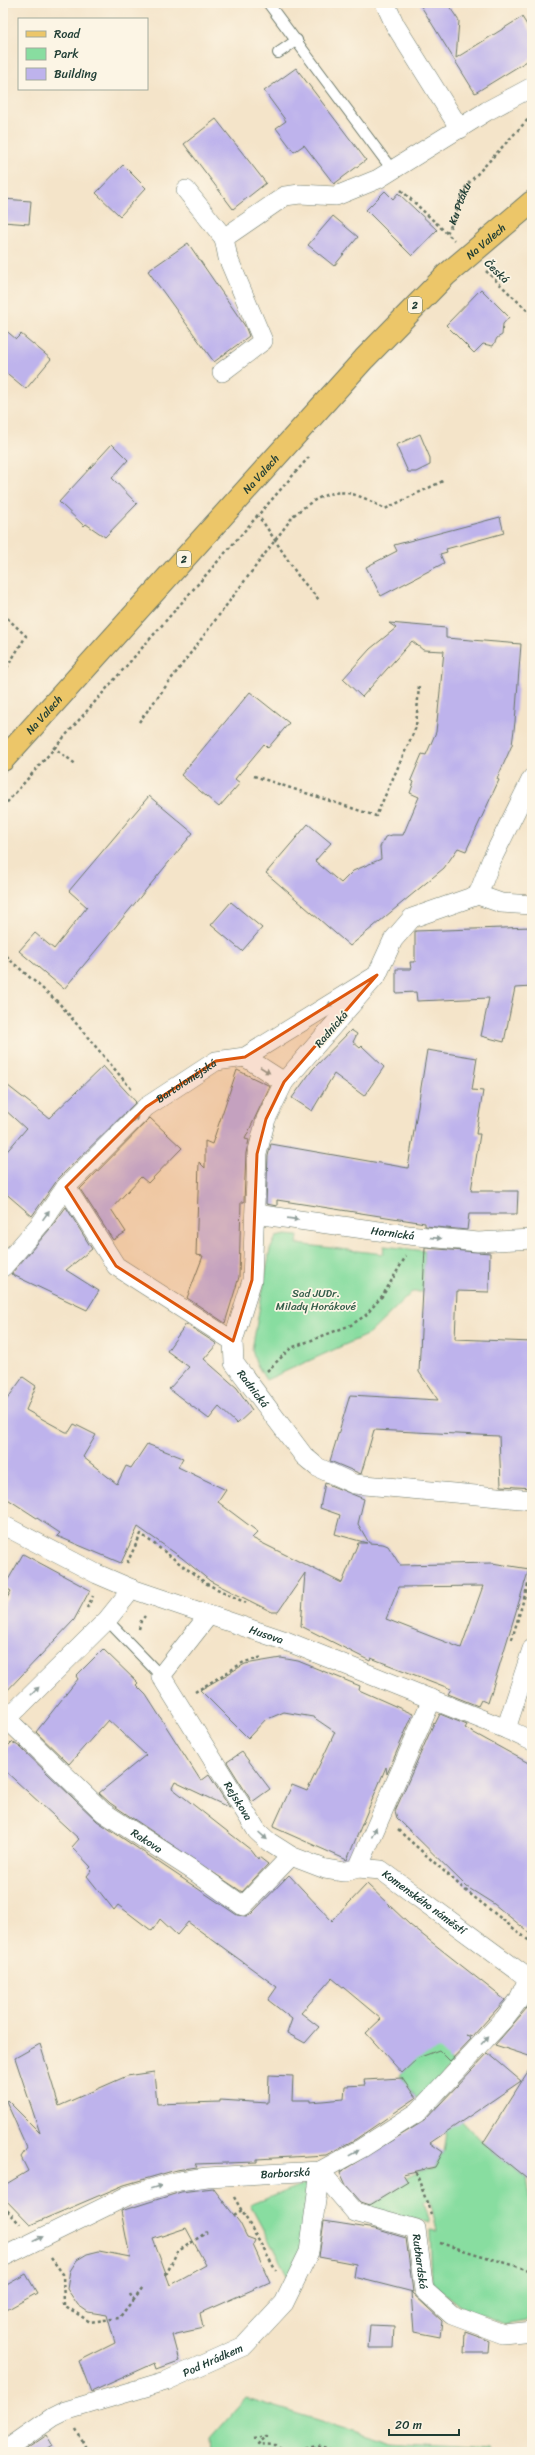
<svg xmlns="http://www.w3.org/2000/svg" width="535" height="2455" font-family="Sriracha,sans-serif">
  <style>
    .green { fill: #88dda0; stroke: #548d6a }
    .building { fill: #beb3ec; fill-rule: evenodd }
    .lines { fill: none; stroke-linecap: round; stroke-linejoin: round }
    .lane-casing { stroke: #6a7768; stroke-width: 12 }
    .street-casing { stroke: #6a7768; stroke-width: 20 }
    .primary-casing { stroke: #6a7768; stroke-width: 24 }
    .path { stroke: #6a7768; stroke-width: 2.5; stroke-dasharray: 3 3; stroke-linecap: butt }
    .lane { stroke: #fff; stroke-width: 10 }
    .street { stroke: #fff; stroke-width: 19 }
    .primary { stroke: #ecc669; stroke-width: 22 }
    .oneway { fill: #8f9e9a }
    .marked { fill: #de580e; fill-opacity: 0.2; stroke: #de580e; stroke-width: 3; stroke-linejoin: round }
    .labels { text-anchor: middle; stroke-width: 3.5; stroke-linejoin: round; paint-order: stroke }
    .shield { fill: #fcf5e5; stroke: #617469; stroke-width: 1 }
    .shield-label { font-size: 10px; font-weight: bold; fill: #1f3d34 }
    .street-label { font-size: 11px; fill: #1f3d34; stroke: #fcf5e5 }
    .park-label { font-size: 11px; fill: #345d4a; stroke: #fcf5e5 }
  </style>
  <rect width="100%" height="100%" fill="#fcf5e5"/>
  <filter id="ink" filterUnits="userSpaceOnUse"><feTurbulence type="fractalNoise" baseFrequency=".025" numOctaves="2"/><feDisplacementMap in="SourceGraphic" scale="8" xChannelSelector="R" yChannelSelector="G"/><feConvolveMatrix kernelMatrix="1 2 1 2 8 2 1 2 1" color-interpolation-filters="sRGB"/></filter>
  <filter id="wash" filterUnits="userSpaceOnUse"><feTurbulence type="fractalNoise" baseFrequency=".012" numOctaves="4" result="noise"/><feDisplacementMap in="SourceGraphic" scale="16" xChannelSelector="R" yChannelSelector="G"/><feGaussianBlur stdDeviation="0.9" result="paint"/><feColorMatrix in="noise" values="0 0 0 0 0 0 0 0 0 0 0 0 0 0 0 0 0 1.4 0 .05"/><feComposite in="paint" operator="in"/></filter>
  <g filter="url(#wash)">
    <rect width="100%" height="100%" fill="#f4e4c9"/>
    <g class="green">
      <polygon points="286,1235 298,1236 297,1244 383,1254 384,1246 425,1251 423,1292 412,1292 369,1334 266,1380 256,1363 252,1350 270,1250 276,1237"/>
      <polygon points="432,2042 454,2064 417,2099 400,2075"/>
      <polygon points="459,2118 483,2143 526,2178 532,2213 532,2255 528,2275 532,2319 504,2324 460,2306 432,2284 430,2230 437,2231 430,2200 424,2202 430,2223 370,2209 369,2206 407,2182 406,2178 422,2170 434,2169 443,2152 446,2132"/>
      <polygon points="306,2183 314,2189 306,2249 290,2280 250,2205"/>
      <polygon points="246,2398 392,2443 491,2449 492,2452 211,2452 210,2439"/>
    </g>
    <g id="blocks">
      <g class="building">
        <polygon points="419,3 447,3 459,21 456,58 522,17 532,33 532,58 475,93"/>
        <polygon points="296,68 366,160 334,184 304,145 294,152 276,128 286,121 264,91"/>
        <polygon points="216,119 266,183 233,209 184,144"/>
        <polygon points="123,165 146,188 120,216 96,193"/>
        <polygon points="385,191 393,199 398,193 437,230 412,256 366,210"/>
        <polygon points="3,199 31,201 29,224 3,222"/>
        <polygon points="333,216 358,237 334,266 308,245"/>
        <polygon points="188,243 245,326 249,336 214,362 148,271"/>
        <polygon points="481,289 509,317 503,324 502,335 497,338 493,346 483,344 474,353 446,325"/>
        <polygon points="3,328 16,339 21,334 51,359 26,389 3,370"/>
        <polygon points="420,434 430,458 430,465 416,472 408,472 396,445"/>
        <polygon points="112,444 128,460 112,478 137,504 105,537 86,524 84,526 59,502"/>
        <polygon points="500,517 504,533 446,549 447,552 440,554 444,563 381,596 366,567 397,551 394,545"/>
        <polygon points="389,623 446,628 446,638 521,644 515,722 512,745 497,779 499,780 466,851 458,848 444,868 350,946 266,873 308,824 331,843 315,861 341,883 353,871 381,859 380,847 385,837 392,835 403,835 419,797 410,793 414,782 411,780 422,754 426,755 436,732 444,651 423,650 412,641 362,697 343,679 370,649 396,628"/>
        <polygon points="250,692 289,723 268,748 264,744 235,779 240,783 219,807 181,775"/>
        <polygon points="149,796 193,833 64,989 19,951 35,933 54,949 87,907 69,891"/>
        <polygon points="231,902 262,928 242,951 211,925"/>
        <polygon points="532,927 532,987 515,988 504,1042 481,1036 489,998 417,1001 416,992 396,993 396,969 411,969 410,962 415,962 415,931"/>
        <polygon points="351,1030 357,1034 353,1042 360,1048 362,1046 384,1067 364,1096 334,1074 312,1111 292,1098 313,1069"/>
        <polygon points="427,1050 477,1058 472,1090 483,1091 476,1134 480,1134 471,1191 518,1191 517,1214 469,1214 467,1230 425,1226 425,1223 277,1200 277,1206 266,1204 268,1156 271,1144 408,1168"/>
        <polygon points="103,1066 136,1102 58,1179 32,1216 3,1191 3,1156 26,1129 3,1108 3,1082 49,1118"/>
        <polygon points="237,1070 270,1086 245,1139 249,1140 246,1153 244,1202 241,1202 239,1277 225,1323 187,1298 203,1256 196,1255 199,1162 205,1168 205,1141 212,1144"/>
        <polygon points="150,1118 182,1148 148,1183 141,1177 111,1209 126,1232 113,1240 80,1189"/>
        <polygon points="66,1207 92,1249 66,1270 99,1291 87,1310 11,1274 49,1230"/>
        <polygon points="425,1248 490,1253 489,1292 457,1291 455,1339 532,1342 532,1488 501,1486 499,1436 374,1430 361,1474 330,1461 350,1395 438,1400 419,1372"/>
        <polygon points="186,1324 217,1344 204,1359 237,1388 252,1410 237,1424 219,1407 209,1419 169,1389 189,1367 167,1351"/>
        <path d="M 23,1377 L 36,1386 L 26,1410 L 66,1432 L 69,1432 L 74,1424 L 96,1435 L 83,1457 L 117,1484 L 126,1466 L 131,1468 L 147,1444 L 183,1458 L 178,1467 L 226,1490 L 218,1502 L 258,1532 L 252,1538 L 342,1583 L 358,1543 L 367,1543 L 335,1534 L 340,1515 L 320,1508 L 325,1483 L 364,1499 L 358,1524 L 369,1543 L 383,1544 L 388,1546 L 400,1565 L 492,1563 L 529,1569 L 488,1703 L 481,1700 L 478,1706 L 448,1694 L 451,1689 L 371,1658 L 370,1661 L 301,1626 L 305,1573 L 278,1612 L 272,1612 L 210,1581 L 182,1558 L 138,1527 L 121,1563 L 57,1536 L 60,1533 L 3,1496 L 3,1405 ZM 483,1586 L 461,1648 L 386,1619 L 399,1587 Z"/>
        <polygon points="23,1554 90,1590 74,1620 3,1695 3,1605 11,1591 4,1587"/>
        <polygon points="103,1649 138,1683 136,1685 146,1695 201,1781 209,1775 230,1808 175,1782 172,1788 251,1850 258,1859 259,1857 268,1864 242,1892 110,1803 99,1793 146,1755 108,1720 69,1764 36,1732 78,1679 76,1676"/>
        <polygon points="281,1658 298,1661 360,1686 359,1690 413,1714 387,1774 386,1767 347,1860 273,1827 292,1785 307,1791 335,1732 313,1717 284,1712 270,1718 269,1716 248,1738 200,1690 245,1664"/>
        <polygon points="440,1714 467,1725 465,1728 532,1765 532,1935 494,1904 467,1887 397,1818 395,1811 434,1723 435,1724"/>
        <polygon points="12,1742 20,1747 97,1821 237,1915 246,1916 251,1914 289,1875 332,1921 367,1884 410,1925 505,2000 472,2037 466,2035 471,2039 450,2061 439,2050 418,2058 402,2073 366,2033 381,2019 332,1978 301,2013 319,2027 305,2043 287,2033 292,2019 268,2000 277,1987 188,1922 177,1935 160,1919 152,1931 118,1905 114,1910 87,1876 91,1871 89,1869 91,1867 72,1847 79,1839 3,1769 3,1751"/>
        <polygon points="242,1752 270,1789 252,1802 227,1762"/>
        <polygon points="532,1997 532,2057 495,2045 527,2008"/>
        <polygon points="40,2044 59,2106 127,2076 154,2072 157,2104 220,2102 220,2100 268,2103 269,2075 293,2076 292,2100 311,2100 311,2102 344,2099 345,2086 365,2085 364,2080 402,2078 416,2098 356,2139 326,2155 257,2159 257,2162 195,2164 197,2167 176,2170 124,2185 30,2225 3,2197 3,2186 28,2171 21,2157 27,2148 6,2101 7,2100 40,2133 15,2058"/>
        <polygon points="488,2053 521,2081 430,2143 443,2152 435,2167 403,2174 408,2182 370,2205 361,2202 346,2185 340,2172 424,2121"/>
        <polygon points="532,2065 532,2183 483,2143"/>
        <path d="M 213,2188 L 240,2223 L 247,2237 L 255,2240 L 253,2245 L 270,2282 L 200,2313 L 203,2328 L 172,2335 L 179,2361 L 157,2369 L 155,2363 L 91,2392 L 79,2361 L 115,2343 L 107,2315 L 88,2312 L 78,2305 L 67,2289 L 70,2271 L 77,2260 L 87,2254 L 99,2251 L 130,2257 L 121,2211 L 181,2192 ZM 186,2228 L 206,2265 L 170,2285 L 153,2239 Z"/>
        <polygon points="324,2221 375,2229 406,2238 413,2292 354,2277 356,2264 319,2257"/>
        <polygon points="26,2274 37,2293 3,2312 3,2287"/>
        <polygon points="411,2292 442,2321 440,2337 414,2332"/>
        <polygon points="370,2325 394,2326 393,2348 368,2348"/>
        <polygon points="465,2332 490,2341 489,2353 464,2353"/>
        <polygon points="47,2435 53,2445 42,2452 22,2452"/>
      </g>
    </g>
  </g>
  <g filter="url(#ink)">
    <use href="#blocks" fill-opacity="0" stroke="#6a7768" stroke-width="1"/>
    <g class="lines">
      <defs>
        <g id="lane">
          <polyline points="268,3 393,171"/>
          <polyline points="278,53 297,40"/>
          <polyline points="107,1620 161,1676"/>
        </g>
        <g id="street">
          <polyline points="385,3 395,25 460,129"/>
          <polyline points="186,190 224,238"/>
          <polyline points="222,372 263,341 228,258 224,238 285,196 300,194 336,196 378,179 487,111 532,87"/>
          <polyline points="478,895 491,861 532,778"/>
          <polyline points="478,895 501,903 532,905"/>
          <path id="s2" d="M 377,975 L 284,1082 L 266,1119 L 257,1154 L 252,1280 L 233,1341 L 234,1363 L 304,1456 L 317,1467 L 354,1484 L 532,1500"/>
          <polyline points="245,1057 284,1082"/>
          <polyline points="66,1187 116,1266 233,1341"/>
          <path id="s3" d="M 255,1214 L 408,1235 L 478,1242 L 532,1239"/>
          <path id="s4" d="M 3,1267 L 41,1223 L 66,1187 L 146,1107 L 216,1061 L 245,1057 L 377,975 L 393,940 L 412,918 L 478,895"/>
          <path id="s5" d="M 3,1525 L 97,1574 L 132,1589 L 286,1641 L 506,1729 L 532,1741"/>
          <path id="s6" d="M 208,1616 L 161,1676 L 257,1831 L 269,1842 L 291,1856 L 325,1869 L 344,1872 L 358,1868 L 381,1870 L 532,1981"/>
          <polyline points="3,1719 7,1719 107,1620 132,1589"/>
          <path id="s7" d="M 7,1719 L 103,1812 L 194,1871 L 243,1906 L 291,1856"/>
          <polyline points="506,1729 532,1649"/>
          <polyline points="358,1868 432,1699"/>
          <path id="s8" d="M 320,2171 L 355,2212 L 416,2229 L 424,2290 L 452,2315 L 503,2334 L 532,2331"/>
          <path id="s9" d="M 3,2257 L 127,2196 L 179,2181 L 207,2177 L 320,2171 L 362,2148 L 418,2112 L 504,2019 L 518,2001 L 528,1979"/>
          <path id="s10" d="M 3,2452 L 53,2417 L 65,2411 L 166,2381 L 244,2346 L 284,2303 L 309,2252 L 320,2171"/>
        </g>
        <g id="primary">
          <path id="s11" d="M 3,760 L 364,359 L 446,275 L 532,202"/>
        </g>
      </defs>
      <use href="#lane" class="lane-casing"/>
      <use href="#street" class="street-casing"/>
      <use href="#primary" class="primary-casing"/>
      <g class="path">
        <polyline points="401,190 454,240"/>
        <path id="s1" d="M 447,233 C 456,218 458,201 467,185 L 532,115"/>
        <polyline points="486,271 532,315"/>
        <polyline points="256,515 263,522 299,577 320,601"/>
        <polyline points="3,614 26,636 3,674"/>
        <path d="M 139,722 L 294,515 C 330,486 345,486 385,509 L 445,480"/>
        <polyline points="53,747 77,765"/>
        <polyline points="254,776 376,816 416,727 419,685"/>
        <polyline points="3,807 309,457"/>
        <polyline points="3,951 10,960 59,1003 133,1091"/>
        <polyline points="267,1371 291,1348 351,1325 366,1315 383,1295 406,1256"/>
        <polyline points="127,1563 141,1534 207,1584 246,1603"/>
        <polyline points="87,1608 93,1596"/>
        <polyline points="139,1629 141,1621 145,1616"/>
        <polyline points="512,1639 532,1571"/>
        <polyline points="195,1692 244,1662 263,1657"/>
        <polyline points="398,1830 464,1889 532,1943"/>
        <polyline points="416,2172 431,2214"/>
        <polyline points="234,2197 276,2271"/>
        <polyline points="3,2206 20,2224"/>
        <polyline points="234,2215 242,2210"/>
        <polyline points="440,2243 529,2270"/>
        <polyline points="51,2258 63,2274 64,2305 90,2322 119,2318 133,2300 130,2294"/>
        <polyline points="166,2275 177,2252 207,2232"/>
        <polyline points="133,2300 143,2287"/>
        <polyline points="76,2429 88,2452"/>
        <polyline points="253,2438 267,2436 258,2444 276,2445 284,2452"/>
        <polyline points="288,2452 316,2445 340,2452"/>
      </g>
      <use href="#lane" class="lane"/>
      <use href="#street" class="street"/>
      <use href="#primary" class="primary"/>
    </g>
    <defs><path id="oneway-solid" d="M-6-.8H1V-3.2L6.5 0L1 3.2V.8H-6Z"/></defs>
    <g class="oneway">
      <use href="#oneway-solid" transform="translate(332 1003) rotate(148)"/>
      <use href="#oneway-solid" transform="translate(265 1070) rotate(33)"/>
      <use href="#oneway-solid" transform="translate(134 1120) rotate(-45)"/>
      <use href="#oneway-solid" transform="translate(46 1215) rotate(-55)"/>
      <use href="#oneway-solid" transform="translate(293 1219) rotate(8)"/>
      <use href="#oneway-solid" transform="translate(436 1238) rotate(5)"/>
      <use href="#oneway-solid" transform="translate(35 1691) rotate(-45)"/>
      <use href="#oneway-solid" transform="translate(374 1832) rotate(-66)"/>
      <use href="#oneway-solid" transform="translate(263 1836) rotate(42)"/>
      <use href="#oneway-solid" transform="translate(485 2040) rotate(-48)"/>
      <use href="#oneway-solid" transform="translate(354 2153) rotate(-29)"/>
      <use href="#oneway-solid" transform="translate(156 2187) rotate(-16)"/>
      <use href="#oneway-solid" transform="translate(38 2239) rotate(-26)"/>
    </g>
  </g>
  <path class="marked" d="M 377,975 L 284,1082 L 266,1119 L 257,1154 L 252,1280 L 233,1341 L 116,1266 L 66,1187 L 146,1107 L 216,1061 L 245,1057 Z"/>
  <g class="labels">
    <g class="shield">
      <rect x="408" y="297" width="14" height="16" rx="3"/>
      <rect x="177" y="551" width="14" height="16" rx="3"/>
    </g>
    <g class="shield-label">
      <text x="415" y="309">2</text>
      <text x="184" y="563">2</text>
    </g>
    <g class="street-label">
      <text dy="4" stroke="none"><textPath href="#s1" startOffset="32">Ku Ptáku</textPath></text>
      <text dy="4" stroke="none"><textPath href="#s11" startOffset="709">Na Valech</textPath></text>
      <text transform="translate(497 271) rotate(44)" y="4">Česká</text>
      <text dy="4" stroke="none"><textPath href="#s11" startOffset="385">Na Valech</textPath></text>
      <text dy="4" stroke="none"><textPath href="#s11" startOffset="61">Na Valech</textPath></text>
      <text transform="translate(331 1029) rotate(-49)" y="4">Radnická</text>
      <text dy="4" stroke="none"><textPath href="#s4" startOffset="263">Bartolomějská</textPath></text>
      <text dy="4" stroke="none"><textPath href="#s3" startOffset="139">Hornická</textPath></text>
      <text dy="4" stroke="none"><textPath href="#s2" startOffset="463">Radnická</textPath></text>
      <text dy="4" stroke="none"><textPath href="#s5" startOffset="286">Husova</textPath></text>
      <text dy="4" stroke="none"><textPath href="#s6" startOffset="223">Rejskova</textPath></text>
      <text dy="4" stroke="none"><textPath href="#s7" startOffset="186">Rakova</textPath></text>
      <text dy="4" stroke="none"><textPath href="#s6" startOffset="448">Komenského náměstí</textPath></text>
      <text dy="4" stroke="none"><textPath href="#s9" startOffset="299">Barborská</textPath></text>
      <text dy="4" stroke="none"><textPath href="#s8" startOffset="150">Ruthardská</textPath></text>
      <text dy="4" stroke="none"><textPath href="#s10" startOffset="231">Pod Hrádkem</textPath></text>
    </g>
    <g class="park-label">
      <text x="316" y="1297">Sad JUDr.<tspan x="316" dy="13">Milady Horákové</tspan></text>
    </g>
  </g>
  <rect width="535" height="2455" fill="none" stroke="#fcf5e5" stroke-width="16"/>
  <rect x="18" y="18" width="130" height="72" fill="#fcf5e5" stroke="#a4ab9e"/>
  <rect x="26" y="31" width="20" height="6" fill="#ecc669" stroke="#a4ab9e"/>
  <text x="54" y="38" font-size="12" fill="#1f3d34">Road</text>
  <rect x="26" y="48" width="20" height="12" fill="#88dda0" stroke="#a4ab9e"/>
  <text x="54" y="58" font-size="12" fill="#1f3d34">Park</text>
  <rect x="26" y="68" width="20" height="12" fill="#beb3ec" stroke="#a4ab9e"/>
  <text x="54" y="78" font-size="12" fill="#1f3d34">Building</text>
  <path d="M389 2429v6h70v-6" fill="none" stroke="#1f3d34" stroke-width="2"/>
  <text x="395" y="2429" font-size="12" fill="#1f3d34" stroke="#fcf5e5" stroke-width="3" paint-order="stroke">20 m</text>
</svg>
